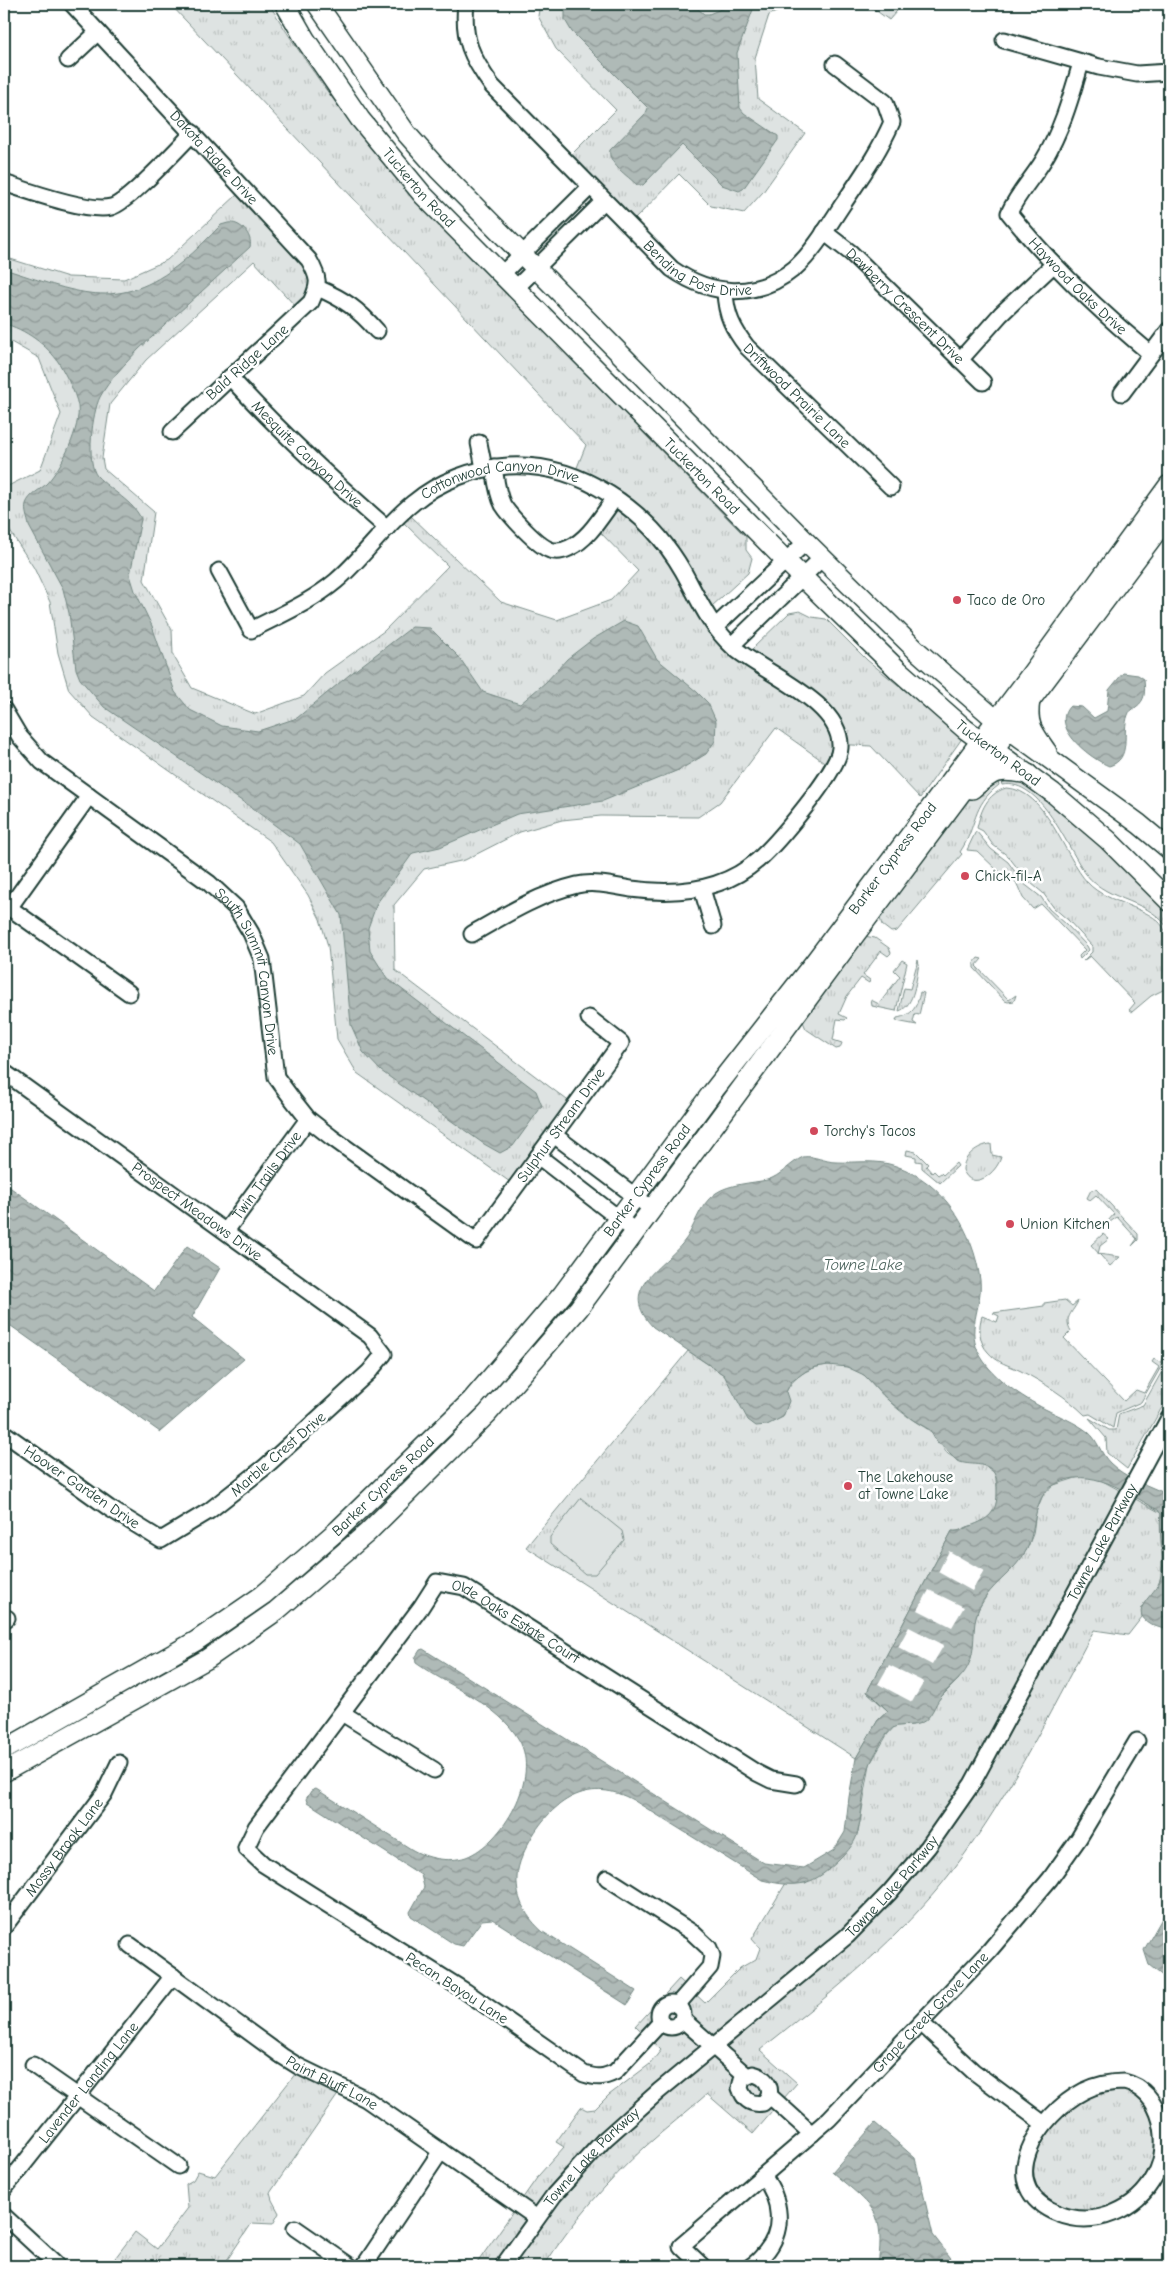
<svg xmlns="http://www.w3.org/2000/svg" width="1173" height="2270" font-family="'Comic Neue',sans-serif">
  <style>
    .grass { fill: url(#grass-tufts); stroke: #7e908b }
    .pitch { fill: #dee3e2; stroke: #7e908b }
    .water { fill: url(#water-waves); stroke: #758883 }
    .pier { fill: #fff }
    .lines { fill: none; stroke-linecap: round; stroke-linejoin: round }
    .minor-casing { stroke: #1f3d34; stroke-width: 19 }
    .major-casing { stroke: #1f3d34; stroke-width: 22 }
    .minor { stroke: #fff; stroke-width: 15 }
    .major { stroke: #fff; stroke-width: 19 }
    .poi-dot { fill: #d1495b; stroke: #fff; stroke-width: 2 }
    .labels { text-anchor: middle; stroke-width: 5; stroke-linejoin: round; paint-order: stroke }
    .street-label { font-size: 15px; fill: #1f3d34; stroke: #fff }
    .poi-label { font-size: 15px; fill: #1f3d34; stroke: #fff; text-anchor: start }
    .water-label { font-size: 16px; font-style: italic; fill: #4a625b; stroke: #fff }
  </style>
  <defs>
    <pattern id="grass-tufts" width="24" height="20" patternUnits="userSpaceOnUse" patternTransform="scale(1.25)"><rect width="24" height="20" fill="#dee3e2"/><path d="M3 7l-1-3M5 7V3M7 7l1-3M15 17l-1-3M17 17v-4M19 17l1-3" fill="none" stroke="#bec4c2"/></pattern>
    <pattern id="water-waves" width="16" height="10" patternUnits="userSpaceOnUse" patternTransform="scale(1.25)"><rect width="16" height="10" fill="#afbab7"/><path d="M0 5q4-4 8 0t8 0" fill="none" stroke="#8e9896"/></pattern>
  </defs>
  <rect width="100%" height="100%" fill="#fff"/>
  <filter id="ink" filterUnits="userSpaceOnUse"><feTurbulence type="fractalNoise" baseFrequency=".02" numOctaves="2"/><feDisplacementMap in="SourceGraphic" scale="10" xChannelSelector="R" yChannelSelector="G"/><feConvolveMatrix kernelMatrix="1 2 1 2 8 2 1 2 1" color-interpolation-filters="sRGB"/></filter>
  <g filter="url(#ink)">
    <g class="grass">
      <path d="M 170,4 L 269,4 C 317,82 366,146 428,214 L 746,537 L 746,550 L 752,558 L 748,573 L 711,607 L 729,630 L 751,650 L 789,613 L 800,611 L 812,617 L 826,619 L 867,660 L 963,737 L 920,798 L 871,746 L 834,744 L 833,752 L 827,764 L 776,728 L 720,802 L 698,817 L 601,816 L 562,820 L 520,832 L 465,860 L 424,869 L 394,905 L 395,970 L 571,1103 L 510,1182 L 357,1073 L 337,1039 L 328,946 L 320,919 L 308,895 L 271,842 L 93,717 L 69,690 L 58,653 L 50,602 L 34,568 L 4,522 L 4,488 L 40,470 L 61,414 L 39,358 L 4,338 L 4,257 L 68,277 L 124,279 L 167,260 L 238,194 L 306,267 C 313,285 309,294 296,307 L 254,261 L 146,360 L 110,404 L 102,458 L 104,469 L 154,512 L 144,580 L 172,630 L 173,655 L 192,688 L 255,714 L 304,696 L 325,673 L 384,631 L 448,566 L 403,522 L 410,515 L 501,602 L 557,620 L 611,600 L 638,571 L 596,528 L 625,497 L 606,484 L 576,470 L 586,445 Z"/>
      <polygon points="540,4 796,4 769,15 755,58 758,99 805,133 763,192 744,213 711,206 679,174 633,221 569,157 616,110 556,49 538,16"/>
      <polygon points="867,4 903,4 889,20"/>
      <path d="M 997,776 L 999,785 C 971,806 978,825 960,852 L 962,854 L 897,931 L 891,932 L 882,925 L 879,915 L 979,787 Z"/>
      <path d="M 999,776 L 1013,776 L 1070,816 L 1169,912 L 1169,931 C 1153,899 1108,903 1086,874 C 1068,850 1041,777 1002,785 Z"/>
      <path d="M 1006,788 C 1047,789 1064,858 1088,883 C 1107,904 1151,907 1163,927 C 1173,944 1169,968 1169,987 L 1151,996 L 1132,1012 L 1129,1010 L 1135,1003 L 1090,956 L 1083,961 L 1092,952 L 1092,946 L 1068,920 L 1054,908 L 1043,893 L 1026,879 L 1008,856 L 993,845 L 983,831 L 977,828 C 981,810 987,794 1006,788 Z"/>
      <polygon points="976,831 991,849 1008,862 1023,883 1041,897 1049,909 1066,924 1087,946 1089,950 1080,959 1079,956 1085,950 1041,904 1033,909 1023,898 1016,882 997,870 977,851 967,850"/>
      <polygon points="864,936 875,938 889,948 891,953 888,956 881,951 863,975 870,980 869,983 861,978 847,996 839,1014 847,1018 845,1020 837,1019 833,1040 842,1043 840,1048 836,1049 806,1029 802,1019"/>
      <polygon points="978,958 982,959 976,966 1009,1000 1016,995 1014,1001 1008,1002 1005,1001 974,968 974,963"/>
      <polygon points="902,960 907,963 896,1011 872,1006 871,1000 879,1004 900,976 894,970"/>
      <path d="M 918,960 L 919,964 C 916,978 915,1006 899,1011 L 904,988 L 910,989 Z"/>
      <path d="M 920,992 L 924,993 L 919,1015 L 915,1014 L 913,1022 L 917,1025 L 896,1021 L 897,1018 C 913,1015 917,1007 920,992 Z"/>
      <path d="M 991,1144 L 992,1155 L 1001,1157 C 997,1173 972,1193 963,1170 C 963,1156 978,1145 991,1144 Z"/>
      <polygon points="907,1150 916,1152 928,1164 926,1166 932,1173 934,1171 938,1175 941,1173 943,1175 956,1163 958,1166 940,1183 922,1168 922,1162 916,1161 916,1157 906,1155"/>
      <polygon points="1096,1189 1138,1234 1138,1240 1132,1246 1137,1239 1117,1217 1110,1222 1108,1221 1114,1214 1096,1195 1090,1200 1087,1198 1091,1190"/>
      <polygon points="1103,1234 1109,1239 1100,1246 1098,1254 1120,1257 1110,1266 1091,1245"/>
      <path d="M 1065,1300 L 1072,1306 L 1078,1301 C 1073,1313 1063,1317 1071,1331 L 1064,1338 L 1124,1401 L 1136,1390 L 1144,1393 L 1159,1367 L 1152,1362 L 1154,1359 L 1161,1363 L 1169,1348 L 1169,1353 L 1141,1402 L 1116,1413 L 1113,1428 L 1090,1414 L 1085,1415 C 1067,1397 1044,1383 1021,1371 C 1009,1365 997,1363 988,1352 C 979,1343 978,1327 982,1316 L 997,1322 L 999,1316 L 993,1313 L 1044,1306 L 1044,1303 Z"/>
      <path d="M 688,1351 L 724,1375 L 732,1388 L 786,1392 C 799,1364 841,1356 865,1376 C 874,1384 880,1394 889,1401 C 896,1408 905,1415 913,1420 C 924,1428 933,1429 937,1443 C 944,1445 943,1450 948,1454 C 962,1464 982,1459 995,1474 C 1000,1500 999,1518 971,1526 C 964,1528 959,1532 952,1531 L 867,1692 L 888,1711 L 878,1720 L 856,1758 L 526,1547 Z"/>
      <polygon points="1169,1359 1169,1395 1127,1469 1107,1453 1106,1438 1089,1418 1109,1430 1116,1430 1119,1414 1143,1405"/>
      <path d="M 1082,1476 L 1099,1479 L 1161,1513 C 1158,1537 1166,1561 1159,1584 C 1155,1599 1139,1598 1142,1617 L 1128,1635 L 1094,1630 C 1047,1717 1004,1808 941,1885 C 888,1949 824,1999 760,2050 L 797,2083 L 753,2134 L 707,2094 C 687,2112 666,2128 646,2146 C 608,2181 571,2223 544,2266 L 475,2266 L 539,2175 L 564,2147 L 556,2142 L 581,2107 L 587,2110 L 595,2109 L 609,2095 L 650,2064 L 661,2050 L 636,2026 L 679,1979 L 705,2003 L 740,1968 L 756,1959 L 760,1948 L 752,1939 L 786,1883 L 806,1883 L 858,1833 L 870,1764 L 887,1735 L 895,1726 L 913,1725 L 959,1679 L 972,1641 L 975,1619 L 979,1608 L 991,1589 L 1012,1569 L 1026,1551 L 1033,1534 L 1036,1512 L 1043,1495 L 1054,1485 Z"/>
      <polygon points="296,2073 339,2093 270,2193 272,2200 279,2213 273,2224 252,2223 223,2266 207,2266 200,2263 198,2266 109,2266 135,2232 157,2249 188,2208 186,2184 193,2180 198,2171 215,2176"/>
      <path d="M 1123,2089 C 1127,2091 1134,2092 1137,2095 C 1145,2100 1150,2113 1153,2121 C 1169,2179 1104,2234 1050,2203 C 1043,2199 1037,2190 1031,2184 L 1031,2161 L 1034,2152 L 1059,2116 L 1089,2095 L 1105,2090 Z"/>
    </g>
    <polygon class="pitch" points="581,1498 622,1531 624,1540 595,1574 585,1574 550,1544 550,1537"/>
    <g class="water">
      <path d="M 565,4 L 692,4 L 704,14 L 709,14 L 733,4 L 755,4 L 737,53 L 740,108 L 744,113 L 778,136 L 778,140 L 743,189 L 739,191 L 722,185 L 682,145 L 643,185 L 637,185 C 628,176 607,163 610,150 L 646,113 L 648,108 L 572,32 L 565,20 Z"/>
      <path d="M 228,223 C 240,221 253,235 250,247 L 139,349 C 126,363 109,380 100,397 C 92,413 86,463 97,476 C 110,490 135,503 141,519 L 130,575 L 135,591 L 152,626 L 175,692 L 190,710 L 222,726 L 258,731 L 297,718 L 349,675 L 412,627 L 430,628 L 459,657 L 483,692 L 520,704 L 546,682 L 567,659 L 593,639 L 624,621 L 638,626 L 657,659 L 697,692 L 708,703 L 716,721 L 715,741 L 706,754 L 681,769 L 603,801 L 517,814 L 440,847 L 413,853 L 377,903 L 368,928 L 370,951 L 387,978 L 536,1091 L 542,1106 L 513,1146 L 500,1153 L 484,1144 L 381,1071 L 363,1052 L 351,1025 L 341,915 L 300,844 L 252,808 L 104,707 L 80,679 L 76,669 L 69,613 L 63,589 L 29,526 C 28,519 24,511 26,504 C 29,494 41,490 47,483 C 62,467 81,427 78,406 C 75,391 66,376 59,363 C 48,346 24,328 4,324 L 4,269 C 75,291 117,315 182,262 C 196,251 208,238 221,225 Z"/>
      <path d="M 1123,673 L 1138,675 L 1144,679 C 1145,691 1146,700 1136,707 C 1132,710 1129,711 1128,715 C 1121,732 1133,759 1109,766 C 1091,759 1049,727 1070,706 L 1082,707 L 1094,718 L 1107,711 L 1109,690 Z"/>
      <path d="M 803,1157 C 814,1155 825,1162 836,1162 C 857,1163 876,1159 896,1166 C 944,1182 974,1232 980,1280 C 983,1308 964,1329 981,1357 C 994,1379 1022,1397 1045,1409 C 1059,1416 1075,1422 1088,1432 C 1098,1440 1100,1453 1110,1463 C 1125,1478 1150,1486 1169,1495 L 1169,1630 C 1160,1628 1147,1625 1142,1616 C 1137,1604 1157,1592 1160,1580 C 1167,1559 1158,1535 1161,1514 L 1158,1510 C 1126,1493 1091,1464 1054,1485 C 1032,1497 1037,1528 1027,1549 C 1015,1573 988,1585 978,1610 C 971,1628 977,1649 968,1666 C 962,1679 950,1685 941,1697 C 934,1705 932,1718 921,1723 C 914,1726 905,1725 898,1726 C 888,1727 880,1746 875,1754 C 862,1776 864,1806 858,1831 C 856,1842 848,1851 840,1859 C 814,1885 799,1889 762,1880 L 633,1800 C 591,1777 556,1798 533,1835 C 526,1847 517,1864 517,1878 C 516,1900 527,1918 543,1932 L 636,1991 L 627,2005 L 492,1919 L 482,1920 L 463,1946 L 454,1944 L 411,1916 L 410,1912 L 424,1887 L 421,1875 L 307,1802 L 306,1799 L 311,1791 L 316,1789 L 411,1849 C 426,1858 448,1863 466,1857 C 503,1843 541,1777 519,1740 C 499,1704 448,1686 416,1663 L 415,1658 L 420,1650 L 423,1649 L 764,1863 L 804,1868 L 834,1850 L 845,1832 L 849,1797 L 856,1758 L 878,1720 L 888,1711 L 873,1696 L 867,1692 L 952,1531 C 958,1532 961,1530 967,1527 C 985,1521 997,1515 997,1494 C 997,1488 998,1480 995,1475 C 989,1461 972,1466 960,1462 C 950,1458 947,1446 937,1443 L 930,1430 L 913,1420 L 889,1401 L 864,1375 L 847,1367 L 828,1365 L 816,1367 L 806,1371 L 791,1382 L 786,1392 L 789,1401 L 783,1417 L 767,1425 L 756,1426 L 748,1420 L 724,1375 L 653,1327 C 617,1289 660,1270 682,1244 C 696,1228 697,1206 716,1193 C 729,1184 752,1183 767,1180 C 781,1176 790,1163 803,1157 Z"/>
      <polygon points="4,1183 154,1291 187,1246 220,1268 192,1317 244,1359 160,1432 4,1321"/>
      <polygon points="1169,1906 1169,1981 1149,1965 1144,1950"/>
      <path d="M 875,2123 L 915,2158 L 933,2235 L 957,2266 L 878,2266 C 880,2250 882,2231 876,2216 C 870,2201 844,2183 832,2172 Z"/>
    </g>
    <g class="pier">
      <polygon points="949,1551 984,1571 972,1591 938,1572"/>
      <polygon points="929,1590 964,1607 952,1627 918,1610"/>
      <polygon points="909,1627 944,1645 932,1665 898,1647"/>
      <polygon points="889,1665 924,1682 912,1702 878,1684"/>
    </g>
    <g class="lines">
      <defs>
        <g id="minor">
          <path id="s1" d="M 72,4 L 309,260 C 319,278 320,283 311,302 L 172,432"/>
          <path id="s2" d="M 466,4 C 462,39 472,58 492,86 L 672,269 C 711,296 756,300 795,268 C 814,251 829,225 843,204 C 861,177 879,152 892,122 L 885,102 L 835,64"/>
          <polyline points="1004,40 1099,67 1137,74 1169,72"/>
          <polyline points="68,60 98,32"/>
          <path id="s3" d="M 1081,63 C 1071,97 1062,130 1043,161 C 1032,179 1018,193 1009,213 C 1052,266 1099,311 1151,354"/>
          <path d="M 4,183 C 28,191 89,213 111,207 C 128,203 178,148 193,133"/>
          <path id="s4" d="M 824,232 L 851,253 L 983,382"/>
          <polyline points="502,274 590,187"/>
          <path d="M 318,288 C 345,300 358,309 377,331"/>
          <polyline points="516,288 604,201"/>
          <path id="s5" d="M 725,292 C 726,315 733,329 747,347 L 891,487"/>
          <polyline points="960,360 1001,314 1054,264"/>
          <path id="s6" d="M 230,377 C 279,431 332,480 387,528"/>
          <polyline points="1122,393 1169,330"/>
          <polyline points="479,443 484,468"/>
          <path d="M 494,467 C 496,480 497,493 503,505 C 510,516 538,546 550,550 C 556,552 563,551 569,548 C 589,539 602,515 615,498"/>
          <path id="s7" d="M 219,571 L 251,630 C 280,615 311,602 336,581 C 364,557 384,526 413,503 C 439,481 475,468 508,466 C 580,462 648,510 683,571 C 698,598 709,625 733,647 C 761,672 843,702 840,748 C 839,771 776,844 758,860 C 723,891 675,895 631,889 C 614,886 594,881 577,885 C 539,894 505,915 472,934"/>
          <polyline points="715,627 806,542"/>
          <polyline points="732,645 822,558"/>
          <path id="s8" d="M 4,710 L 20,737 L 42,762 L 209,883 L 236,908 L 251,933 L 262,959 L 276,1077 L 293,1100 L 308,1119 L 331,1137 L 476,1241 L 621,1043 L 589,1018"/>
          <polyline points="702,889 713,926"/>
          <polyline points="4,904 129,993"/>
          <polyline points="9,908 89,796"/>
          <path id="s9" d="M 4,1072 L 370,1336 L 384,1354 L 369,1372 L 265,1467 L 209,1511 L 161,1540 L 109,1508 L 4,1433"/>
          <polyline points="554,1135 652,1209"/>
          <polyline points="538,1156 635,1231"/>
          <path id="s10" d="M 226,1231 L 308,1119"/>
          <polyline points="4,1620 7,1618"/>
          <polyline points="342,1713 434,1770"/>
          <polyline points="607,1878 693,1933 709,1948 712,1956 710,1967 677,2005"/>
          <path id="s11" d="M 4,1927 L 104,1794 L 119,1763"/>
          <path id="s12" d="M 130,1945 L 282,2056 L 298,2066 L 366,2099 L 537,2218"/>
          <circle cx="671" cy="2015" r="12"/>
          <polyline points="682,2019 747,2076"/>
          <path id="s13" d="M 661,2022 L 615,2072 C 603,2078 597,2078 584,2074 L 465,1991 L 263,1864 L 246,1848 L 256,1827 L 421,1607 L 437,1582 L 464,1587 L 757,1773 L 771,1780 L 796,1784"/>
          <polyline points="921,2023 973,2071 1044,2124"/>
          <polyline points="33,2065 178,2166"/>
          <path d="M 753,2074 C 768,2077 776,2093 763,2103 C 750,2105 744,2100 740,2088 L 742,2079 Z"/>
          <path d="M 1124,2082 C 1163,2091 1172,2144 1155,2176 C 1137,2210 1095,2228 1059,2214 C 990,2187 1039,2114 1084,2091 C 1096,2085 1110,2082 1124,2082 Z"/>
          <polyline points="770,2096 812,2134"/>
          <path id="s14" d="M 4,2189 L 173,1976"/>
          <polyline points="4,2216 56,2264"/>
          <polyline points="295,2228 350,2266"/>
          <polyline points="364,2266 441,2151"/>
          <path id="s15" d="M 503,2266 L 554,2195 L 604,2140 L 659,2091 L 847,1936 L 889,1893 L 928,1847 L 972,1784 L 1169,1418"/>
          <path id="s16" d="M 702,2266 L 681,2246 L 829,2119 L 989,1951 L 1050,1879 L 1079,1838 L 1137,1741"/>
          <path d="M 751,2266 C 757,2263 761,2258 765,2253 C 785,2230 781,2199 763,2176"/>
        </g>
        <g id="major">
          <path id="s17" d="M 285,4 L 305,39 L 360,119 L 423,195 L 786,561 L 898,670 L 965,729 L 1053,793 L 1108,840 L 1169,901"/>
          <polyline points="317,4 406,133 438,169 806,542 916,650 995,719 1139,824 1169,849"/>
          <path d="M 1030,700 C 1026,725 1033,732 1047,752"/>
          <path d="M 972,789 C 994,770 998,768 1028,774"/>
          <path id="s18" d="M 4,1750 L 196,1641 L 263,1595 L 338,1530 L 472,1400 L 562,1295 L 711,1094 L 813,964 L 1026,681 L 1169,485"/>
          <polyline points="4,1772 207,1659 276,1611 367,1533 487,1414 579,1308 851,940 1169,515"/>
        </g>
      </defs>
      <use href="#minor" class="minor-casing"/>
      <use href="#major" class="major-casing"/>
      <use href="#minor" class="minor"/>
      <use href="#major" class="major"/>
    </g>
  </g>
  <g class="poi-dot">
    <circle cx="957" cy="600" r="5"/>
    <circle cx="965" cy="876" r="5"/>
    <circle cx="814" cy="1131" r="5"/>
    <circle cx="1010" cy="1224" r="5"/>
    <circle cx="848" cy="1486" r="5"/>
  </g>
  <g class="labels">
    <g class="street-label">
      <text dy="5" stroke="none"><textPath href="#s1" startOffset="209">Dakota Ridge Drive</textPath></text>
      <text dy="5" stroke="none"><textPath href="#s17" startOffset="228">Tuckerton Road</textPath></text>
      <text dy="5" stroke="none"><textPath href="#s2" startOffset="369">Bending Post Drive</textPath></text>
      <text dy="5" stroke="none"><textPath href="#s3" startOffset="268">Haywood Oaks Drive</textPath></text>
      <text dy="5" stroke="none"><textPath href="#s4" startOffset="110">Dewberry Crescent Drive</textPath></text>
      <text transform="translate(247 362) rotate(-42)" y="5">Bald Ridge Lane</text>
      <text dy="5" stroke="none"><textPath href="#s5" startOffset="130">Driftwood Prairie Lane</textPath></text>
      <text dy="5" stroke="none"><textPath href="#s6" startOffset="109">Mesquite Canyon Drive</textPath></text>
      <text dy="5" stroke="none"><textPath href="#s17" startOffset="632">Tuckerton Road</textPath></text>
      <text dy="5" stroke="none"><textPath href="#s7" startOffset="369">Cottonwood Canyon Drive</textPath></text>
      <text dy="5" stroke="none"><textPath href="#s17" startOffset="1038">Tuckerton Road</textPath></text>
      <text dy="5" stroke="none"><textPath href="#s18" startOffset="1274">Barker Cypress Road</textPath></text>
      <text dy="5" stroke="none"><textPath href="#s8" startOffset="372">South Summit Canyon Drive</textPath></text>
      <text dy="5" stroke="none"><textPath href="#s8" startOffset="888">Sulphur Stream Drive</textPath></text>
      <text dy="5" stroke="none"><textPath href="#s10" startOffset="69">Twin Trails Drive</textPath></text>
      <text dy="5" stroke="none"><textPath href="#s18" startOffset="869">Barker Cypress Road</textPath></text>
      <text dy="5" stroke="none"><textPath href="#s9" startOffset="238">Prospect Meadows Drive</textPath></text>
      <text transform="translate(278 1454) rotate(-41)" y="5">Marble Crest Drive</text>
      <text dy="5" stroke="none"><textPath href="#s18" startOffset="464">Barker Cypress Road</textPath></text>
      <text transform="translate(82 1487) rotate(34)" y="5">Hoover Garden Drive</text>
      <text dy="5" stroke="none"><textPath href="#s15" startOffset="951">Towne Lake Parkway</textPath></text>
      <text dy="5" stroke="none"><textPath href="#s13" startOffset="924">Olde Oaks Estate Court</textPath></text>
      <text dy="5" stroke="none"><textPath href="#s11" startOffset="100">Mossy Brook Lane</textPath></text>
      <text dy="5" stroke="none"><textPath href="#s15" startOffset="546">Towne Lake Parkway</textPath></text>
      <text transform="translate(457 1988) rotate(33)" y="5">Pecan Bayou Lane</text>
      <text dy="5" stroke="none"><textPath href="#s16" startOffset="371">Grape Creek Grove Lane</textPath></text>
      <text dy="5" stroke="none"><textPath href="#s14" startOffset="136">Lavender Landing Lane</textPath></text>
      <text dy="5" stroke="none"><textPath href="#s12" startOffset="245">Paint Bluff Lane</textPath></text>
      <text dy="5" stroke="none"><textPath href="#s15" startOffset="141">Towne Lake Parkway</textPath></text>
    </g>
    <g class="poi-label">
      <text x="967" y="605">Taco de Oro</text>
      <text x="975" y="881">Chick-fil-A</text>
      <text x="824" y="1136">Torchy's Tacos</text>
      <text x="1020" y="1229">Union Kitchen</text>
      <text x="858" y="1482">The Lakehouse<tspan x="858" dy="17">at Towne Lake</tspan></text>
    </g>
    <g class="water-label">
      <text x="863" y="1270">Towne Lake</text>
    </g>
  </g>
  <rect width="1173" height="2270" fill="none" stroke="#fff" stroke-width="20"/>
  <rect x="10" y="10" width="1153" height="2250" fill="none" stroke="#1f3d34" stroke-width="2" filter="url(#ink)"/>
</svg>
